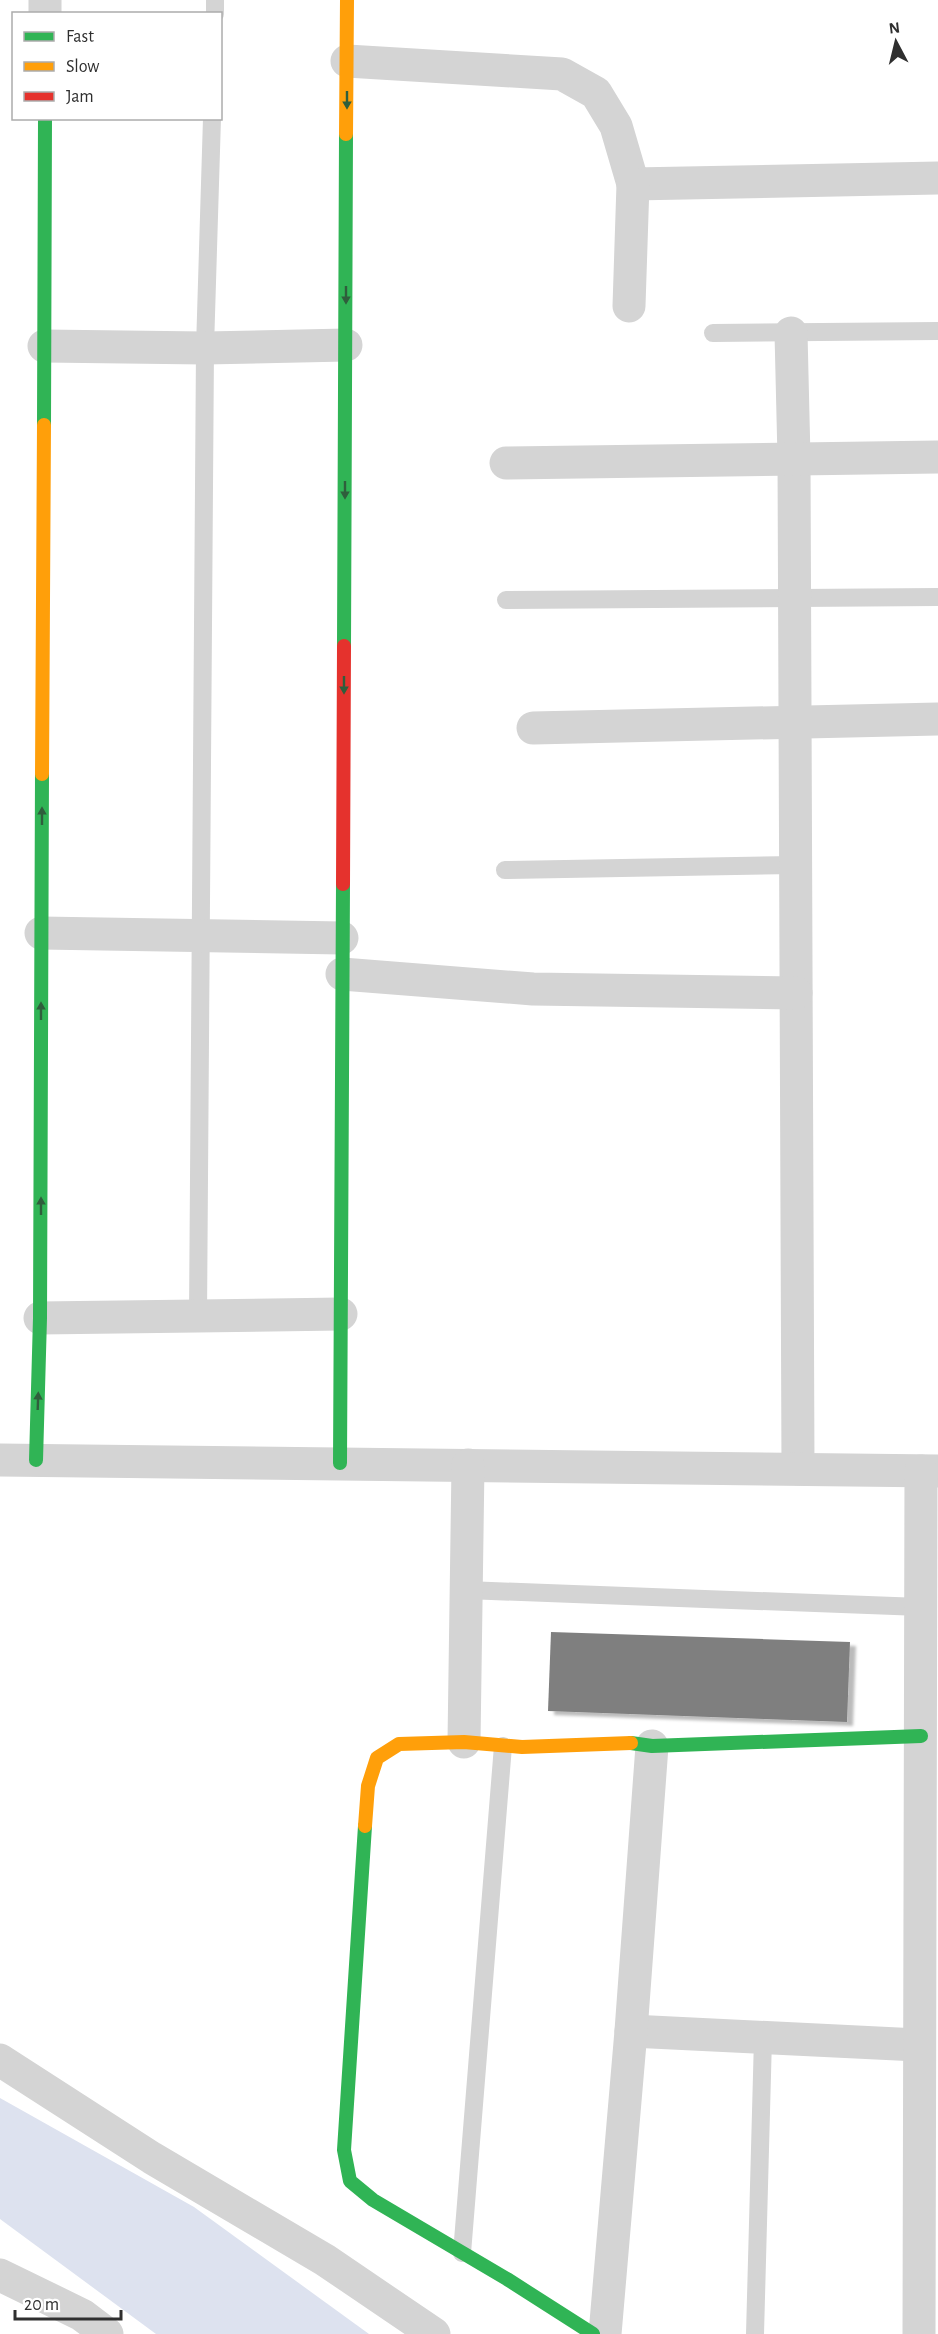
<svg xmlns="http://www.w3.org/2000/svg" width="938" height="2334" font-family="'Alegreya Sans',sans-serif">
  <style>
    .water { fill: #dde2ef }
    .building { fill: #7f7f7f; filter: url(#shadow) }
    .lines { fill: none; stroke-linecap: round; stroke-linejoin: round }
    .lane { stroke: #d4d4d4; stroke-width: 18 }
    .street { stroke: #d4d4d4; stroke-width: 33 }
    .fast { stroke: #30b455; stroke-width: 14 }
    .slow { stroke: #ff9f0a; stroke-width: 14 }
    .jam { stroke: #e5322d; stroke-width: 14 }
    .oneway { fill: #2f5e3c }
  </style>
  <defs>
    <filter id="shadow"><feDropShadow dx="6" dy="4" stdDeviation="1.5" flood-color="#0004"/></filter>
  </defs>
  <rect width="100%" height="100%" fill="#fff"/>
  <polygon class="water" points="0,2098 194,2207 369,2334 156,2334 0,2219"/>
  <polygon class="building" points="551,1632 850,1642 847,1722 548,1711"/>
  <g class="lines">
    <g class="lane">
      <polyline points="215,14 215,0"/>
      <polyline points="713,333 938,331"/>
      <polyline points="506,600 938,597"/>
      <polyline points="505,870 795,865"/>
      <polyline points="198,1317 205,348 212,118"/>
      <polyline points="466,1590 921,1607"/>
      <polyline points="462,2253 503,1746"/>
      <polyline points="755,2334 763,2038"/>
    </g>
    <g class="street">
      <polyline points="45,14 45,0"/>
      <polyline points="347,61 562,74 596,93 616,126 633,184 938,178"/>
      <polyline points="629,306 633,184"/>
      <polyline points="791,333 794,458 798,1469"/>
      <polyline points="44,346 205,348 346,345"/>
      <polyline points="506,463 938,457"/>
      <polyline points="533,728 938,719"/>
      <polyline points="41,933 342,938"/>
      <polyline points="342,974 533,989 796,993"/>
      <polyline points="40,1318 341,1314"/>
      <polyline points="0,1460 938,1471"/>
      <polyline points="464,1742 468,1465"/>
      <polyline points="631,2031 918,2045"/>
      <polyline points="0,2060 152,2158 325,2260 434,2334"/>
      <polyline points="0,2275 82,2315 107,2334"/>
      <polyline points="605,2334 631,2031 652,1746"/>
      <polyline points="919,2334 921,1471"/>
    </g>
    <g class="fast">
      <polyline points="44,425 45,118"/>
      <polyline points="344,646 346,134"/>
      <polyline points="36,1460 40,1318 42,774"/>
      <polyline points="340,1463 343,884"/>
      <polyline points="631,1743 652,1746 921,1736"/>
      <polyline points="365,1826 344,2150 350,2181 373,2200 507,2279 593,2334"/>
    </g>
    <g class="slow">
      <polyline points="346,134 347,0"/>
      <polyline points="42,774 44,425"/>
      <polyline points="365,1826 368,1786 377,1758 399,1744 464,1742 522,1747 631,1743"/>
    </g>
    <polyline class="jam" points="343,884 344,646"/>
  </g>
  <defs><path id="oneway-solid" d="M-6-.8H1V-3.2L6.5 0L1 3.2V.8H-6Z" transform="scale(1.5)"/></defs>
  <g class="oneway">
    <use href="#oneway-solid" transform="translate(347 100) rotate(90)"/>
    <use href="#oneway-solid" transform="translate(346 295) rotate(90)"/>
    <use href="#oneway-solid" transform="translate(345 490) rotate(90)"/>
    <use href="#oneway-solid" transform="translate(344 685) rotate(90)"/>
    <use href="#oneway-solid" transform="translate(42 816) rotate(-90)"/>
    <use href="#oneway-solid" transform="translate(41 1011) rotate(-90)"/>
    <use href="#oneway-solid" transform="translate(41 1206) rotate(-90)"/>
    <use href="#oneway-solid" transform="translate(38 1401) rotate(-88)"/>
  </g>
  <rect x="12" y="12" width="210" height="108" fill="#ffffff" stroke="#acacac" stroke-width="1.5"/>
  <rect x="24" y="32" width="30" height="9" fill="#30b455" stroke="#acacac" stroke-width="1.5"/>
  <text x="66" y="42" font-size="18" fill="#2f2f2f">Fast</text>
  <rect x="24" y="62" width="30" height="9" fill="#ff9f0a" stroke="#acacac" stroke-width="1.5"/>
  <text x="66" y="72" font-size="18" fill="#2f2f2f">Slow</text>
  <rect x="24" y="92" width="30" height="9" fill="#e5322d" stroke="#acacac" stroke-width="1.5"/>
  <text x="66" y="102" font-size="18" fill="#2f2f2f">Jam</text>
  <g transform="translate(896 42) rotate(353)" stroke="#ffffff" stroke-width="4.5" paint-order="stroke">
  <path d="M0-4.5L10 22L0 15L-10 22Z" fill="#2f2f2f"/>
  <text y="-9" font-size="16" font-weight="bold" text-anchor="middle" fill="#2f2f2f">N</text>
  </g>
  <path d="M15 2310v9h106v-9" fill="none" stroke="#2f2f2f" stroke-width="3"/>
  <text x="24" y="2310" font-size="18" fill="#2f2f2f" stroke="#ffffff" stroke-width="4.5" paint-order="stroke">20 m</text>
</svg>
